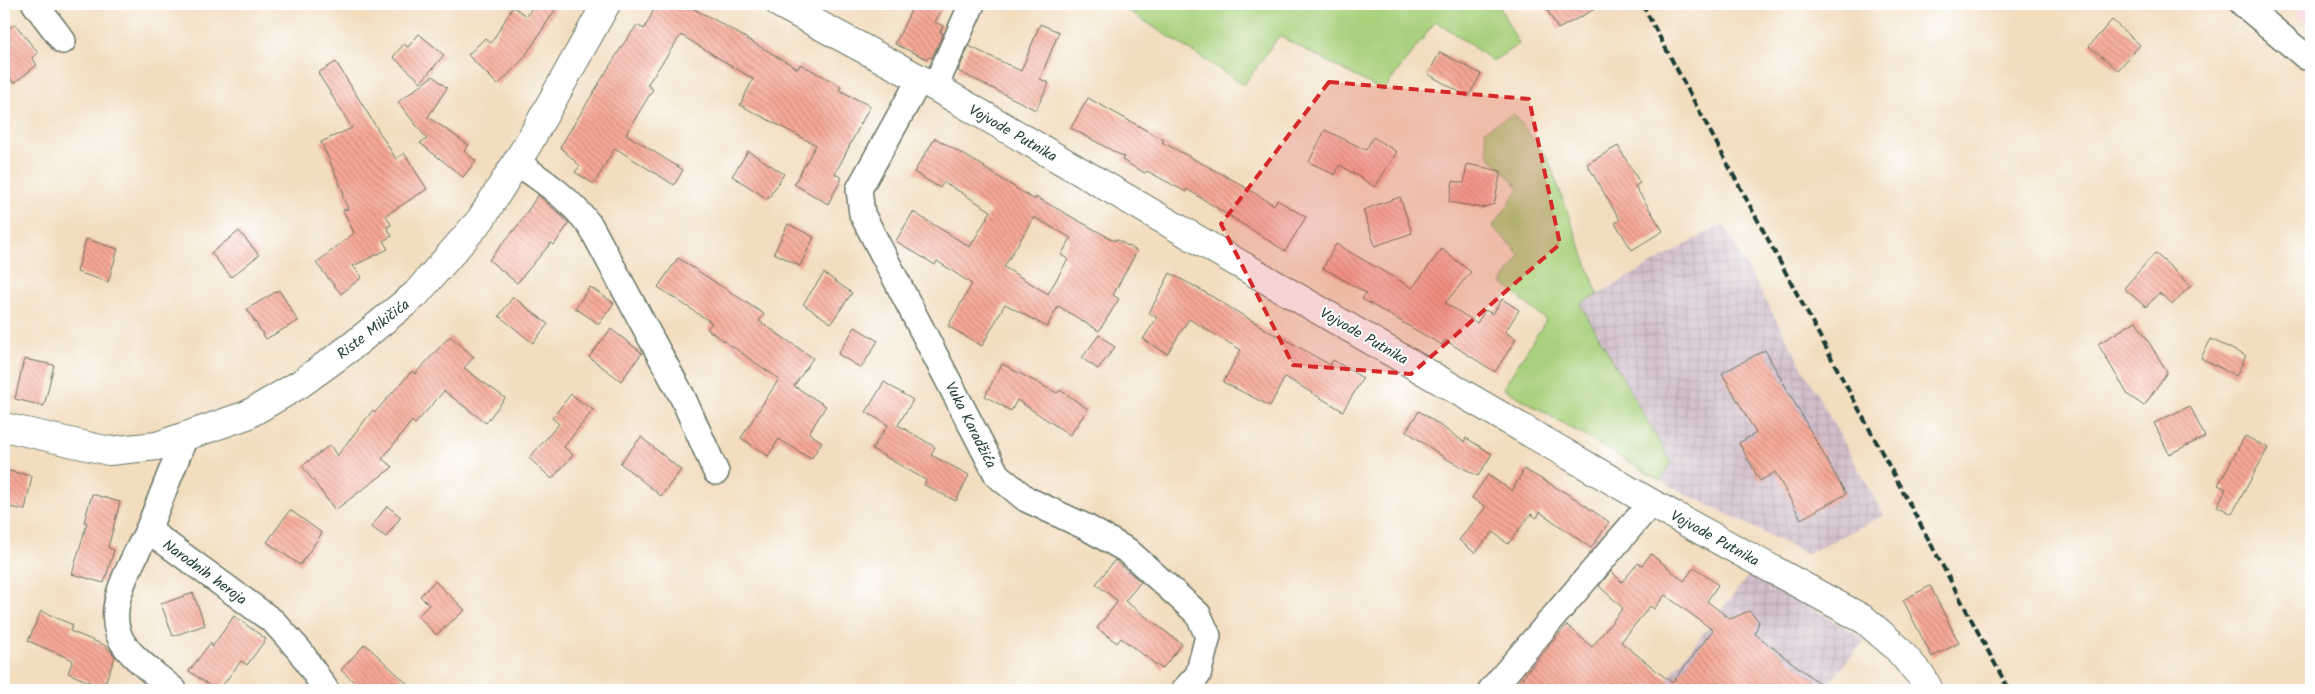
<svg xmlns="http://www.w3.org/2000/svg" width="2315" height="694" font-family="Kalam,sans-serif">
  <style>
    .built { fill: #f6cfd7 }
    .industrial { fill: url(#industrial-grid) }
    .grass { fill: #a9d07b; stroke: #648658 }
    .building { fill: url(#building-back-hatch); fill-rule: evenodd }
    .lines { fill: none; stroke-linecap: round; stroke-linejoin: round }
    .street-casing { stroke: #697565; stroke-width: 28 }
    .secondary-casing { stroke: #697565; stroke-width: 30 }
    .primary-casing { stroke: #697565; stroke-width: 30 }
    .street { stroke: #fff; stroke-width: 25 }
    .secondary { stroke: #fff; stroke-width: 28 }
    .primary { stroke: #fff; stroke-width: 28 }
    .rail { stroke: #1f3d34; stroke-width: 4; stroke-dasharray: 8 4; stroke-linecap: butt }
    .marked { fill: #d62828; fill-opacity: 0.2; stroke: #d62828; stroke-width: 4; stroke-dasharray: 10 6; stroke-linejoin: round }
    .labels { text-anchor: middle; stroke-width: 4; stroke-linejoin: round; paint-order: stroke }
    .street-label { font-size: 15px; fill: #1f3d34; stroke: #fff }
  </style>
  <defs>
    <pattern id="industrial-grid" width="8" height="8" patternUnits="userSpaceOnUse" patternTransform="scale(1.25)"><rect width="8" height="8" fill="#d1bdc9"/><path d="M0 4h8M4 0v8" fill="none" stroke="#b3a3ad"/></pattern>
    <pattern id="building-back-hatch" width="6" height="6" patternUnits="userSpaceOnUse" patternTransform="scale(1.25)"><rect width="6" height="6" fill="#f7a896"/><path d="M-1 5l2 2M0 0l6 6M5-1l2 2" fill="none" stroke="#c78a7b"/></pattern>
  </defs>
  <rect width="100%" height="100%" fill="#fff"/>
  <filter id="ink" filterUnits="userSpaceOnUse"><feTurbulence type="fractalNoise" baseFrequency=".02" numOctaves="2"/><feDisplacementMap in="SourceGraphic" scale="10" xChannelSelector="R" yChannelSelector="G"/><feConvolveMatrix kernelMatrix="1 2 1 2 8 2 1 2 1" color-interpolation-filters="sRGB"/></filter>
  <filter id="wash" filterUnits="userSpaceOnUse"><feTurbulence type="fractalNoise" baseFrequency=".0096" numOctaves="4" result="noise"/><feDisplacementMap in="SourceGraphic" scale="20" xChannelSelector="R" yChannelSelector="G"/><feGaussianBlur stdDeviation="1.12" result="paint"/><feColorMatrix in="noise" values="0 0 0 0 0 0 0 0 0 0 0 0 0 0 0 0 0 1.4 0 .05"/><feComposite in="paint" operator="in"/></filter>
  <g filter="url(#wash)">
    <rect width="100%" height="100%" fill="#f2ddbf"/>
    <polygon class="built" points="2302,4 2311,4 2311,28 2296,16"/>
    <g class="industrial">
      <polygon points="1723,224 1884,515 1807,554 1661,481 1671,462 1580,304"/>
      <polygon points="1752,571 1865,640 1823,690 1659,690"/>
    </g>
    <g class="grass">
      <polygon points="1118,4 1498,4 1519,44 1493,61 1436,21 1383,91 1279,36 1244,85"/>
      <polygon points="1514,114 1548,159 1598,294 1580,304 1671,462 1661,481 1503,388 1546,320 1502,283 1520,255 1493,227 1519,188 1488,155 1485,130"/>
    </g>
    <g id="blocks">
      <g class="building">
        <polygon points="534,4 559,4 524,58 498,85 468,55 485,38 491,43 513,7 527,16"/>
        <polygon points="657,4 684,4 717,21 798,69 800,64 841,86 839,90 870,106 835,174 842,178 828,204 794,184 816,145 740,105 753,79 681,35 647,85 653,89 626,134 683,170 674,185 615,148 594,184 575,172 580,166 560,147 622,46 637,25 644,29"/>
        <polygon points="914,4 945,4 935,22 943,26 940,32 943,33 932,58 929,57 927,59 895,44"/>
        <polygon points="1544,4 1604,4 1558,29"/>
        <polygon points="2112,20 2140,45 2118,70 2089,46"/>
        <polygon points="15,24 38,53 32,58 37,65 14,83 4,71 4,32"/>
        <polygon points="1040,24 1059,32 1040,79 1049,83 1036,110 958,71 969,46 1021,71"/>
        <polygon points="419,34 444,55 421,82 393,57 404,44 408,47"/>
        <polygon points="1440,52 1481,74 1468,97 1428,74"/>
        <polygon points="336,62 396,159 404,153 427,189 386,215 391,225 387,227 392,236 383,241 388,249 353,266 362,277 341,294 316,263 354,233 343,210 348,209 342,195 344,193 321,142 352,128 318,73"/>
        <polygon points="433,76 447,88 428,117 469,145 464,151 476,161 463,177 420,143 427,139 398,102"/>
        <polygon points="1088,98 1164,140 1162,142 1233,180 1274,205 1277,200 1306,217 1285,251 1187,189 1186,192 1147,171 1145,173 1122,160 1124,157 1071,128"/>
        <polygon points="1325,130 1366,150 1373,137 1397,152 1375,187 1340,165 1335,175 1309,162"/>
        <path d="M 935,138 L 985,167 L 984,168 L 1035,200 L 1036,197 L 1115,241 L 1116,239 L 1137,251 L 1113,295 L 1119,299 L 1099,331 L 1058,306 L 1047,327 L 1005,304 L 982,346 L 948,326 L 972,284 L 937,261 L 935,265 L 896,241 L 913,212 L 970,247 L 991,211 L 944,182 L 940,188 L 914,172 ZM 1034,217 L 1071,238 L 1061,255 L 1068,259 L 1048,294 L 1004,267 Z"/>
        <polygon points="1618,146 1640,183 1635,186 1663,231 1632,250 1615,223 1620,220 1587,164"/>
        <polygon points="748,151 784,174 768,199 732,176"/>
        <polygon points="1467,164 1501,171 1494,204 1482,208 1449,202 1453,181 1464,183"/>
        <polygon points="538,195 569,223 554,245 551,243 517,283 489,260 519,224"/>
        <polygon points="1400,197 1412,233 1375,246 1363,210"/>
        <polygon points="788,224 814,237 800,266 774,253"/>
        <polygon points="239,231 259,255 231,277 211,253"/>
        <polygon points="86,239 118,249 108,282 77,272"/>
        <polygon points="1336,244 1412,288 1442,249 1471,272 1445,303 1477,323 1485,310 1493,314 1502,299 1519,310 1505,332 1516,339 1495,372 1445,340 1442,345 1362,299 1366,293 1323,268"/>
        <polygon points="2155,253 2191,285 2173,304 2159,293 2146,307 2124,288"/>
        <polygon points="678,258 764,314 759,321 813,358 794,386 826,406 809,433 822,442 811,459 779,439 768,456 741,438 779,379 707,329 712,323 658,287"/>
        <polygon points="824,273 852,293 831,323 803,304"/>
        <polygon points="1170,273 1201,290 1277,336 1278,335 1330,365 1333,360 1363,378 1343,411 1285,377 1270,406 1223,382 1241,350 1189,319 1167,354 1143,339 1157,318 1149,313"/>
        <polygon points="590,287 614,303 599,324 575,308"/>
        <polygon points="279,290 298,321 266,339 247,309"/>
        <polygon points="513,297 548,324 533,343 499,316"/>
        <polygon points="2136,321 2167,372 2144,406 2128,395 2098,344"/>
        <polygon points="855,327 878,341 861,368 838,354"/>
        <polygon points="611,329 642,353 621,381 589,357"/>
        <polygon points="1099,335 1115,347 1098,369 1082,358"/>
        <polygon points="450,336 474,357 464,368 505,398 486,423 444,391 415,424 412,421 382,459 393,467 335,510 302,466 330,445 337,456 373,410 375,412 412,371 415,374"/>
        <polygon points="2211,339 2246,356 2236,376 2201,358"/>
        <polygon points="1765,350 1846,494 1801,519 1775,472 1760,481 1739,443 1756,433 1722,373"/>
        <polygon points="24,359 54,365 44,406 15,399"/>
        <polygon points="1002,364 1057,393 1060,390 1088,409 1070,435 1017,400 1011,411 985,396"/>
        <polygon points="884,382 913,400 898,425 935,447 931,455 969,475 956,501 924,485 926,480 872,449 888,425 866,412"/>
        <polygon points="571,394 593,410 564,447 573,455 552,479 529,458 559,424 552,418"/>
        <polygon points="2190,406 2205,437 2169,454 2154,423"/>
        <polygon points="1419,411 1464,442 1466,438 1492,454 1478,476 1445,458 1406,431"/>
        <polygon points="2245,436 2268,448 2232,514 2217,506 2226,489 2218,485"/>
        <polygon points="641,437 681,470 661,496 620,463"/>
        <polygon points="1524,469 1576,499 1609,522 1591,548 1540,512 1537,518 1531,514 1508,544 1493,532 1475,553 1459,540 1486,507 1472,498 1488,475 1512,491"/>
        <polygon points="4,470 32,476 25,510 4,506"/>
        <polygon points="92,494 120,502 108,548 114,550 104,583 72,574 87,523 84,522"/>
        <polygon points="387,506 401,517 386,537 371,527"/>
        <polygon points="290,510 322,533 300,565 267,542"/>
        <path d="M 1651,554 L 1684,581 L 1694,567 L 1718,585 L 1707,601 L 1730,619 L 1749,611 L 1759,621 L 1755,634 L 1828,690 L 1512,690 L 1567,625 L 1592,647 L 1623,608 L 1599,586 L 1611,571 L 1622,582 L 1638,563 L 1642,565 ZM 1665,595 L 1713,630 L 1672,683 L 1621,642 L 1650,606 L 1654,609 Z"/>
        <polygon points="1115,560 1141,582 1125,601 1182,644 1162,669 1121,638 1117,643 1097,628 1118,601 1096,584"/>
        <polygon points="435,581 465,610 436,635 418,616 429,605 420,596"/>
        <polygon points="1930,586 1959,643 1932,657 1903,600"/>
        <polygon points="193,593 205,625 173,636 161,604"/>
        <polygon points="41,611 73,625 70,631 104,645 112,652 115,657 103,688 68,673 73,660 28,641"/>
        <polygon points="234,616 266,639 247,665 241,661 219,690 216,690 189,671 211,642 212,647"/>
        <polygon points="365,644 414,690 363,690 341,670"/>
      </g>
    </g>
  </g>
  <g filter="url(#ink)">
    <use href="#blocks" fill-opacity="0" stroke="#697565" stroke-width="1"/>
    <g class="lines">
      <defs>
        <g id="street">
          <polyline points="35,4 63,41"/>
          <polyline points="2243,4 2306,57"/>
          <polyline points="920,79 859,189 862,214 997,475 1026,499 1086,527 1128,551 1198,614 1208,636 1198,675 1184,690"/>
          <polyline points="935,87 972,4"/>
          <path d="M 516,162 C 544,181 571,200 591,227 L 683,398 L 716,472"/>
          <polyline points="185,437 148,530 274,622 300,651 326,690"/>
          <path d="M 148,530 C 133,562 99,612 125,646 C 136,661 159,677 174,690"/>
          <polyline points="1491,690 1651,503"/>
        </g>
        <polyline id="secondary" points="780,4 935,87 1651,503 1865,620 1896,647 1922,677 1929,690"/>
        <polyline id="primary" points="4,427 109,451 157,446 247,415 300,384 351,347 416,294 481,219 528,144 606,4"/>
      </defs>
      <use href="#street" class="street-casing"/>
      <use href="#secondary" class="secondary-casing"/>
      <use href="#primary" class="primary-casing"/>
      <use href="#street" class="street"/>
      <use href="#secondary" class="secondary"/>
      <use href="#primary" class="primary"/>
      <polyline class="rail" points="1642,4 2009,690"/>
    </g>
  </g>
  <path class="marked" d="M 1329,82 L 1529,99 L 1560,244 L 1411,374 L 1293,365 L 1221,224 Z"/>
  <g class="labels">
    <g class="street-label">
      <text transform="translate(1013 133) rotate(30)" y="5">Vojvode Putnika</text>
      <text transform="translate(373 329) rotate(-38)" y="5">Riste Mikičića</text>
      <text transform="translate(1364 336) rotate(30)" y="5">Vojvode Putnika</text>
      <text transform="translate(971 425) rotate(63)" y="5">Vuka Karadžića</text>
      <text transform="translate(1715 538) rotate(29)" y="5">Vojvode Putnika</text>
      <text transform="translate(205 572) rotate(36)" y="5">Narodnih heroja</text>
    </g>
  </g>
  <rect width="2315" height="694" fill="none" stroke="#fff" stroke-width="20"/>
</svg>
